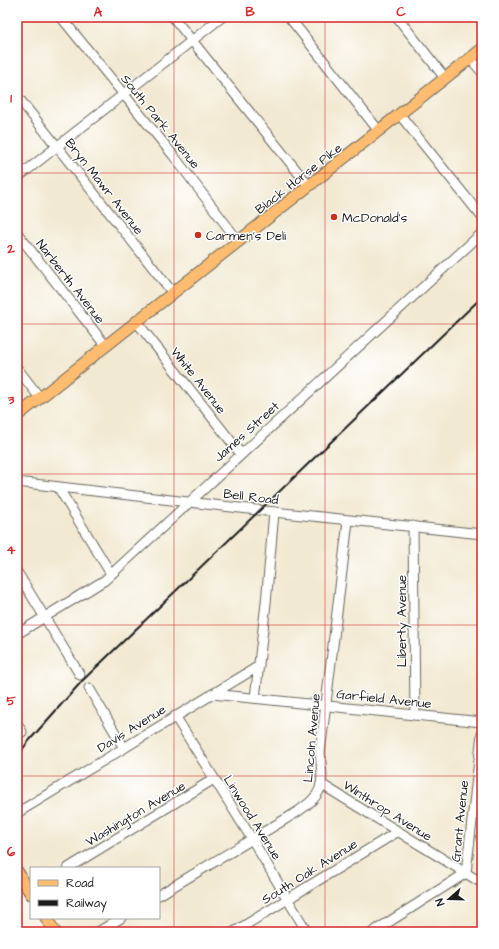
<svg xmlns="http://www.w3.org/2000/svg" width="499" height="949" font-family="'Architects Daughter',sans-serif">
  <style>
    .lines { fill: none; stroke-linecap: round; stroke-linejoin: round }
    .minor-casing { stroke: #67645c; stroke-width: 11 }
    .major-casing { stroke: #67645c; stroke-width: 13 }
    .minor { stroke: #fff; stroke-width: 9 }
    .major { stroke: #fdbc6f; stroke-width: 11 }
    .rail { stroke: #1c1c1c; stroke-width: 2 }
    .grid { fill: none; stroke: #d62828; stroke-width: 1; stroke-opacity: 0.55 }
    .poi-dot { fill: #c8321e; stroke: #fff; stroke-width: 1.5 }
    .labels { text-anchor: middle; stroke-width: 3; stroke-linejoin: round; paint-order: stroke }
    .street-label { font-size: 13px; fill: #1c1c1c; stroke: #fff }
    .poi-label { font-size: 13px; fill: #1c1c1c; stroke: #fff; text-anchor: start }
    .neatline { fill: none; stroke: #d62828; stroke-width: 1.5 }
    .grid-label { font-size: 13px; text-anchor: middle; font-weight: bold; fill: #d62828 }
  </style>
  <rect width="100%" height="100%" fill="#fff"/>
  <filter id="ink" filterUnits="userSpaceOnUse"><feTurbulence type="fractalNoise" baseFrequency=".025" numOctaves="2"/><feDisplacementMap in="SourceGraphic" scale="8" xChannelSelector="R" yChannelSelector="G"/><feConvolveMatrix kernelMatrix="1 2 1 2 8 2 1 2 1" color-interpolation-filters="sRGB"/></filter>
  <filter id="wash" filterUnits="userSpaceOnUse"><feTurbulence type="fractalNoise" baseFrequency=".012" numOctaves="4" result="noise"/><feDisplacementMap in="SourceGraphic" scale="16" xChannelSelector="R" yChannelSelector="G"/><feGaussianBlur stdDeviation="0.9" result="paint"/><feColorMatrix in="noise" values="0 0 0 0 0 0 0 0 0 0 0 0 0 0 0 0 0 1.4 0 .05"/><feComposite in="paint" operator="in"/></filter>
  <g filter="url(#wash)">
    <rect width="100%" height="100%" fill="#f2e9d2"/>
  </g>
  <g filter="url(#ink)">
    <g class="lines">
      <defs>
        <g id="minor">
          <polyline points="61,17 173,155 239,242"/>
          <polyline points="173,17 309,186"/>
          <polyline points="289,17 379,131"/>
          <polyline points="397,17 445,78"/>
          <polyline points="470,58 482,72"/>
          <polyline points="17,96 173,293"/>
          <polyline points="400,115 482,217"/>
          <polyline points="17,178 222,17"/>
          <polyline points="17,233 105,345"/>
          <polyline points="136,321 241,454"/>
          <polyline points="17,368 40,398"/>
          <polyline points="17,482 274,512 482,534"/>
          <polyline points="58,487 111,574"/>
          <polyline points="413,526 415,715"/>
          <polyline points="17,572 80,675"/>
          <polyline points="17,634 105,580 482,233"/>
          <polyline points="89,688 124,748"/>
          <polyline points="212,694 482,722"/>
          <polyline points="255,698 266,603 274,512"/>
          <polyline points="175,716 252,839 307,932"/>
          <polyline points="17,724 22,732"/>
          <polyline points="321,784 482,883"/>
          <polyline points="17,813 259,666"/>
          <polyline points="68,868 214,779"/>
          <path d="M 159,895 L 294,814 C 324,794 324,788 320,753 L 348,521"/>
          <polyline points="98,932 121,918"/>
          <polyline points="234,932 397,832"/>
          <polyline points="373,932 466,873 482,734"/>
        </g>
        <g id="major">
          <polyline points="17,416 482,49"/>
          <polyline points="17,871 31,894"/>
          <polyline points="46,918 55,932"/>
        </g>
      </defs>
      <use href="#minor" class="minor-casing"/>
      <use href="#major" class="major-casing"/>
      <use href="#minor" class="minor"/>
      <use href="#major" class="major"/>
      <polyline class="rail" points="17,757 27,743 83,680 482,297"/>
    </g>
  </g>
  <path class="grid" d="M 174,17 L 174,932M 325,17 L 325,932M 17,173 L 482,173M 17,324 L 482,324M 17,474 L 482,474M 17,625 L 482,625M 17,776 L 482,776"/>
  <g class="poi-dot">
    <circle cx="334" cy="217" r="4"/>
    <circle cx="198" cy="235" r="4"/>
  </g>
  <g class="labels">
    <g class="street-label">
      <text transform="translate(161 121) rotate(51)" y="5">South Park Avenue</text>
      <text transform="translate(298 178) rotate(-38)" y="5">Black Horse Pike</text>
      <text transform="translate(105 186) rotate(52)" y="5">Bryn Mawr Avenue</text>
      <text transform="translate(71 281) rotate(52)" y="5">Narberth Avenue</text>
      <text transform="translate(199 380) rotate(52)" y="5">White Avenue</text>
      <text transform="translate(246 431) rotate(-42)" y="5">James Street</text>
      <text transform="translate(251 496) rotate(7)" y="5">Bell Road</text>
      <text transform="translate(401 621) rotate(-90)" y="5">Liberty Avenue</text>
      <text transform="translate(384 698) rotate(6)" y="5">Garfield Avenue</text>
      <text transform="translate(131 728) rotate(-32)" y="5">Davis Avenue</text>
      <text transform="translate(311 738) rotate(-85)" y="5">Lincoln Avenue</text>
      <text transform="translate(388 810) rotate(32)" y="5">Winthrop Avenue</text>
      <text transform="translate(135 813) rotate(-31)" y="5">Washington Avenue</text>
      <text transform="translate(253 817) rotate(58)" y="5">Linwood Avenue</text>
      <text transform="translate(459 821) rotate(-84)" y="5">Grant Avenue</text>
      <text transform="translate(309 871) rotate(-32)" y="5">South Oak Avenue</text>
    </g>
    <g class="poi-label">
      <text x="342" y="222">McDonald's</text>
      <text x="206" y="240">Carmen's Deli</text>
    </g>
  </g>
  <rect width="499" height="949" fill="none" stroke="#fff" stroke-width="44"/>
  <rect x="30" y="867" width="130" height="52" fill="#ffffff" stroke="#a4a4a4"/>
  <rect x="38" y="880" width="20" height="6" fill="#fdbc6f" stroke="#a4a4a4"/>
  <text x="66" y="887" font-size="12" fill="#1c1c1c">Road</text>
  <rect x="38" y="900" width="20" height="6" fill="#1c1c1c" stroke="#a4a4a4"/>
  <text x="66" y="907" font-size="12" fill="#1c1c1c">Railway</text>
  <g transform="translate(449 899) rotate(250)" stroke="#ffffff" stroke-width="3" paint-order="stroke">
  <path d="M0-3L7 15L0 10L-7 15Z" fill="#1c1c1c"/>
  <text y="-6" font-size="11" font-weight="bold" text-anchor="middle" fill="#1c1c1c">N</text>
  </g>
  <rect x="22" y="22" width="455" height="905" class="neatline"/>
  <g class="grid-label">
    <text x="98" y="16">A</text>
    <text x="250" y="16">B</text>
    <text x="401" y="16">C</text>
    <text x="11" y="102">1</text>
    <text x="11" y="253">2</text>
    <text x="11" y="404">3</text>
    <text x="11" y="554">4</text>
    <text x="11" y="705">5</text>
    <text x="11" y="856">6</text>
  </g>
</svg>
